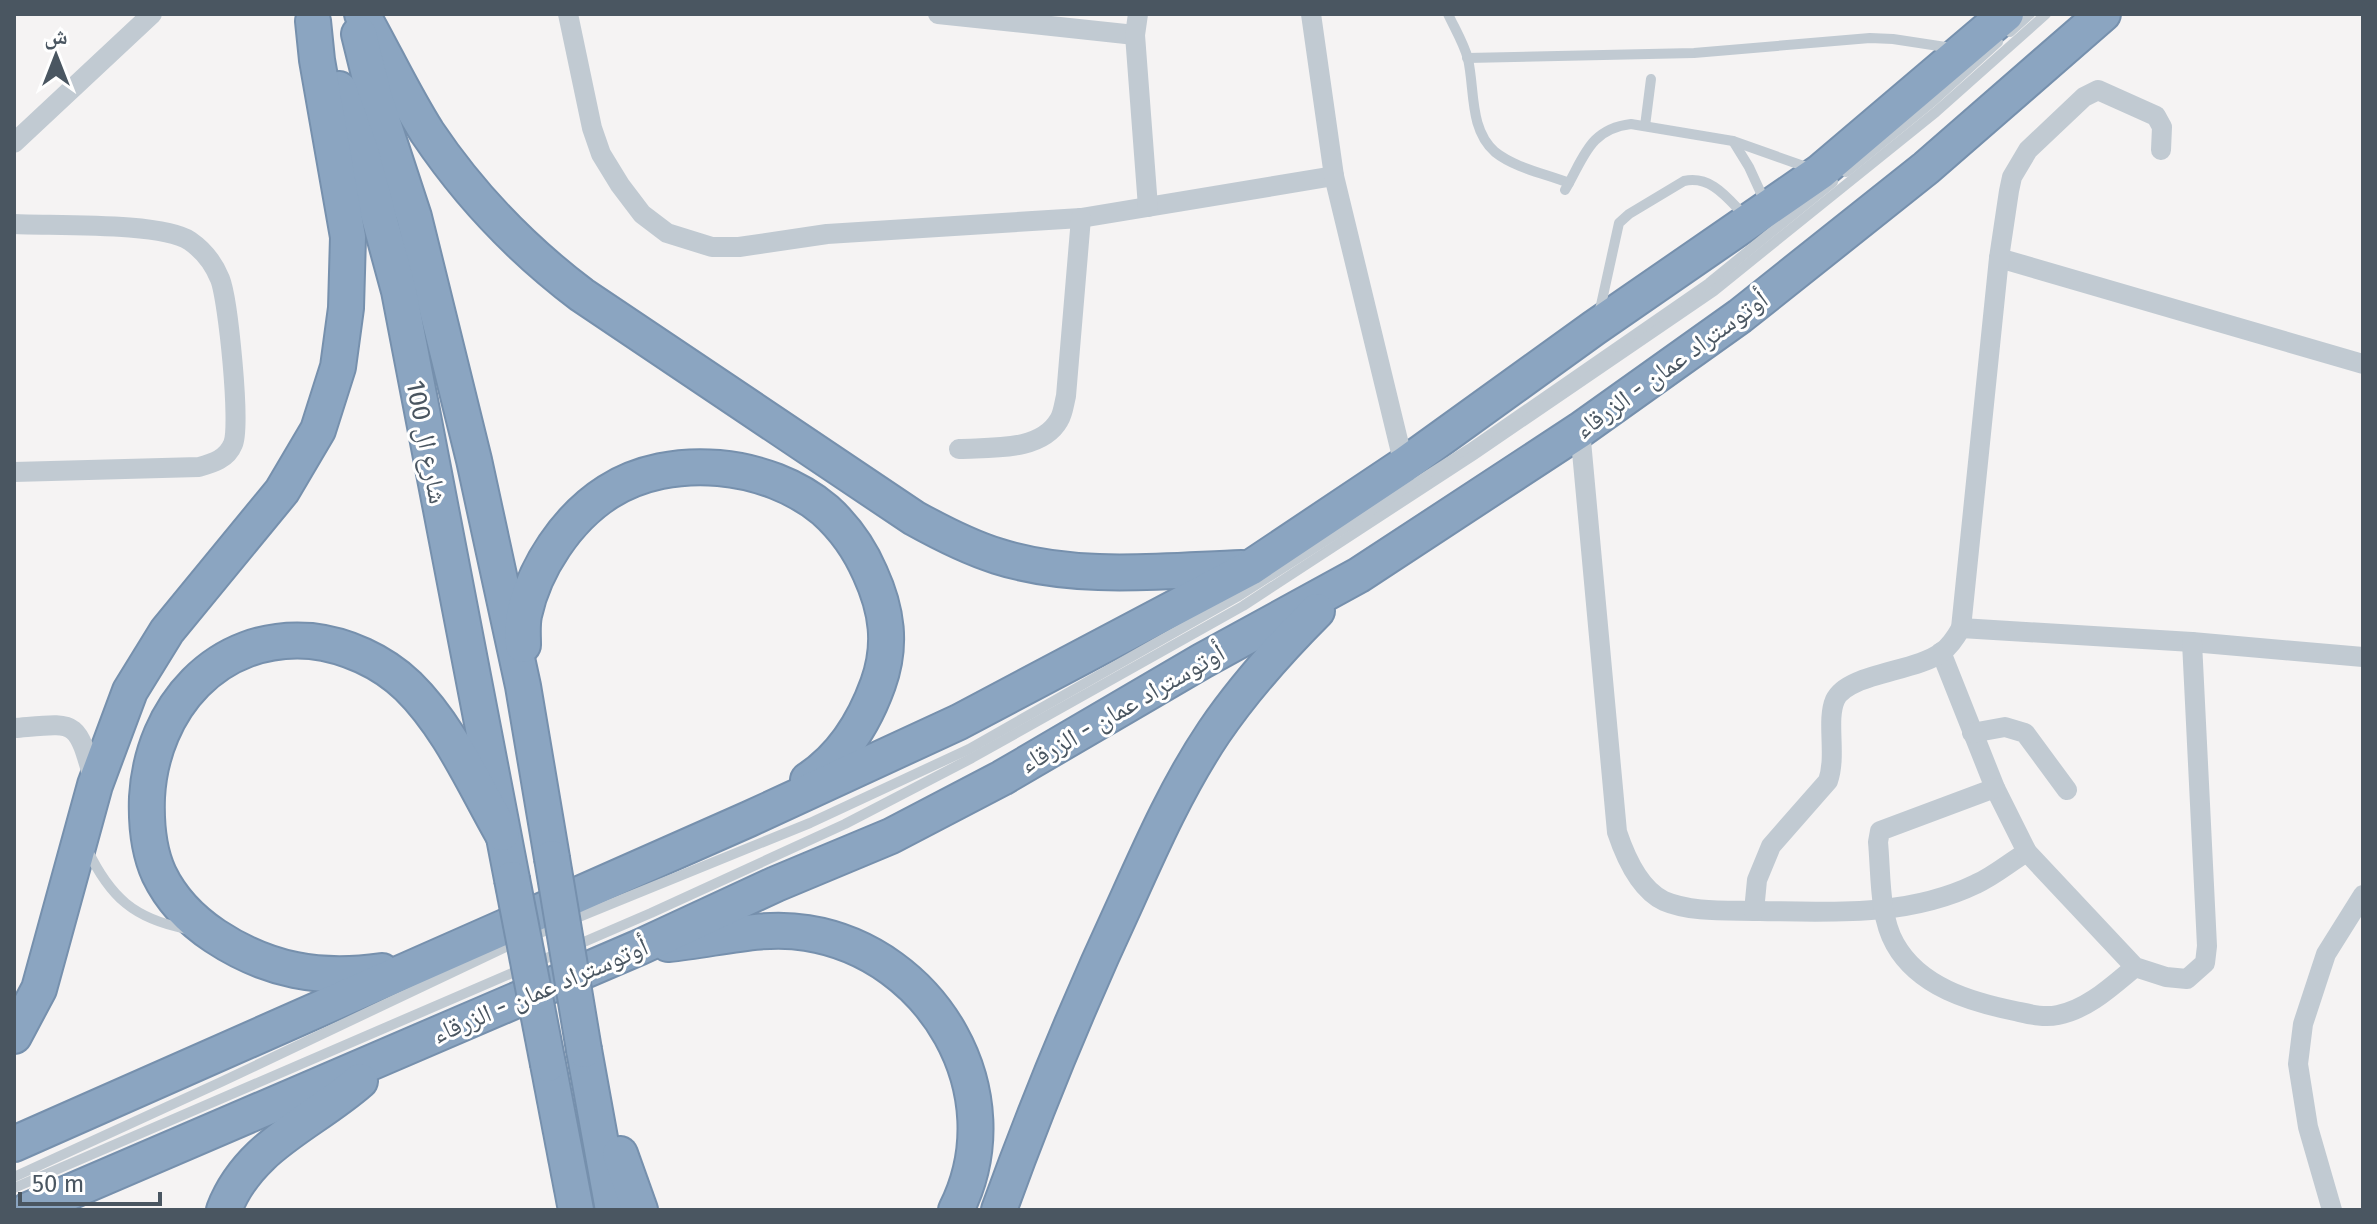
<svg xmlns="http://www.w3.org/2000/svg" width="2377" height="1224" font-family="'Fira Sans','Noto Naskh Arabic',sans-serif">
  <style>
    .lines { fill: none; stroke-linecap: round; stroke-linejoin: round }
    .highway-casing { stroke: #7690ad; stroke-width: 38 }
    .lane { stroke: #c1cad2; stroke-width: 10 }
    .street { stroke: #c1cad2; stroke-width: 20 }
    .highway { stroke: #8ba5c1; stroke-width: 34 }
    .highway-bridge-casing { stroke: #7690ad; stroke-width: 38; stroke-linecap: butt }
    .highway-bridge { stroke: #8ba5c1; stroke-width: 34 }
    .labels { text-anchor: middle; stroke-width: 6; stroke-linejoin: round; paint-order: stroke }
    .street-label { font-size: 26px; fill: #4a5661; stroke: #fff }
  </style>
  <rect width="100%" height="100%" fill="#f5f3f3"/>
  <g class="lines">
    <defs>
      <g id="highway">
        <path d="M 362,14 C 384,53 403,94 427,132 C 470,196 521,249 582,295 L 914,518 C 941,533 968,547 997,556 C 1075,581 1162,571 1242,568"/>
        <polyline points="359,34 374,95 414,217 474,460 523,686 552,858"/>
        <polyline points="339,89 361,151 399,291 512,879"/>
        <path d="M 523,645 C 523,635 522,625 524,615 C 534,568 567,518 608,492 C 671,452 768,462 825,510 C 844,527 860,550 870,573 C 887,610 892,645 878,684 C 864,723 843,757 808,780"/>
        <path d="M 668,944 C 714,940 761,925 807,933 C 933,953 1015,1093 956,1210"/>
        <path d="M 382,971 C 320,980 268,971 215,936 C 191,920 172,901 159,874 C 148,850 146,824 147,797 C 152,708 217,633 311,641 C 346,645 382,661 408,686 C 449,726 474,784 502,833"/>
        <polyline points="14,1036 39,989 95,785 130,691 167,631 282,491 318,430 338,367 346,308 348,237 317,60 313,21"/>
        <polyline points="584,1050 613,1210"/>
        <polyline points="548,1064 576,1210"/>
        <polyline points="14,1144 749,819 959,722 1250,568 1404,465 1594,328 1820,172 2006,14"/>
        <polyline points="620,1154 640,1210"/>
        <polyline points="28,1210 640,947 776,884 891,836 1002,778 1202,661 1359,575 1580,430 1740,316 1926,168 2103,14"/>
        <path d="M 224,1210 C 249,1145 311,1124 360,1081"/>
        <path d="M 999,1210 C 1037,1105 1080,1001 1127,900 C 1153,842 1179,784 1214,732 C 1244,688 1279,649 1317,611"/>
      </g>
    </defs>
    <use href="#highway" class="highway-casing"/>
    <g class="lane">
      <path d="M 1448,14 C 1455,29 1464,44 1468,59 C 1475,90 1469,129 1495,152 C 1515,168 1546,174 1569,183"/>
      <polyline points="2010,32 2030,14"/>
      <polyline points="1467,58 1694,53 1870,38 1893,39 1952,48"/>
      <polyline points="1645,126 1651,79"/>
      <polyline points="1733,141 1749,167 1765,202"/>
      <polyline points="1846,172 1932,102 1998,42"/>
      <path d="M 1565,190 C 1584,158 1589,129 1631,124 L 1733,141 L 1812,169"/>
      <path d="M 1599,314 L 1619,223 L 1629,214 L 1684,181 C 1712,175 1728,199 1746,217"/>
      <path d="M 87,849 C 110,897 134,919 187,929"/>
      <polyline points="14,1177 221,1082 510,945 810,823 969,749 1237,597 1469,449 1709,283 1833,182"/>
      <polyline points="14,1188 651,913 845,824 972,758 1243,606 1474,455 1714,291 1936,112 2046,14"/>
    </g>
    <g class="street">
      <polyline points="568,14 592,128 601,154 620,185 642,214 667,233 712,247 739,247 827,234 1081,218 1334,176"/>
      <polyline points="938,14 1135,35"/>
      <polyline points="1138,14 1135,35 1148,207"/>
      <polyline points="1311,14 1334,176 1404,465"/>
      <polyline points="14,143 152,14"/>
      <path d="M 14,224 C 53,226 162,222 190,241 C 203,250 214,264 220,279 C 228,299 241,426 233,444 C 227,459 213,463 199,467 L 14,472"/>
      <polyline points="1999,258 2363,364"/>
      <path d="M 1580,430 L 1617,832 C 1625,856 1639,889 1664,901 C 1692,913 1730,910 1760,911 C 1833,912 1908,917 1976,884 C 1994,876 2010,862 2027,852"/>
      <path d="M 959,449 C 990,447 1041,452 1059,420 C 1063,414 1064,404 1066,396 L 1081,218"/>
      <polyline points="1961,628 2192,642 2363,657"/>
      <polyline points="1941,652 1995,788 2027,852 2135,967 2166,977 2187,979 2205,963 2207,946 2192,642"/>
      <path d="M 14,728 C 78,723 76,718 94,781"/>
      <polyline points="1972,733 2005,727 2025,733 2067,790"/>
      <path d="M 1995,788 L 1880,831 L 1878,842 C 1881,874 1879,916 1895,944 C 1919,987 1971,1002 2015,1011 C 2029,1014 2043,1018 2058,1015 C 2088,1009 2112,986 2135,967"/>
      <path d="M 1754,911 L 1757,880 L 1771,846 L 1828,781 C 1837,755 1826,721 1835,700 C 1847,673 1916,672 1942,652 C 1950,646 1956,637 1961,628 L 1999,258 L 2009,191 L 2012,177 L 2028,150 L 2084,97 L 2098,90 L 2156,116 L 2162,127 L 2161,150"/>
      <polyline points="2332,1210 2308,1127 2298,1064 2303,1024 2326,954 2363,895"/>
    </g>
    <use href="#highway" class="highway"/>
    <defs>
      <g id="highway-bridge">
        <polyline points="552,858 584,1050"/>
        <polyline points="512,879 548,1064"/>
      </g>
    </defs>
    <use href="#highway-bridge" class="highway-bridge-casing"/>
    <use href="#highway-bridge" class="highway-bridge"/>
  </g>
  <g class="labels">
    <g class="street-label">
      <text transform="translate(1671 364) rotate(-36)" y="9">أوتوستراد عمان - الزرقاء</text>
      <text transform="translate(427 442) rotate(79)" y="9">شارع ال 100</text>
      <text transform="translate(1122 708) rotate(-30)" y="9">أوتوستراد عمان - الزرقاء</text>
      <text transform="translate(540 990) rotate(-23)" y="9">أوتوستراد عمان - الزرقاء</text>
    </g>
  </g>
  <rect width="2377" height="1224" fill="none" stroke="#4a5661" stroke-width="32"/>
  <g transform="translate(56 56)" stroke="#ffffff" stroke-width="6" paint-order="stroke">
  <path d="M0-6L14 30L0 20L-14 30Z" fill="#4a5661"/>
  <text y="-12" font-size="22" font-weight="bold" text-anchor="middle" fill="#4a5661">ش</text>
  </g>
  <path d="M20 1192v12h140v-12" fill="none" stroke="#4a5661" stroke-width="4"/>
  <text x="32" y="1192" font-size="24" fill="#4a5661" stroke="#ffffff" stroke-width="6" paint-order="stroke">50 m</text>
</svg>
